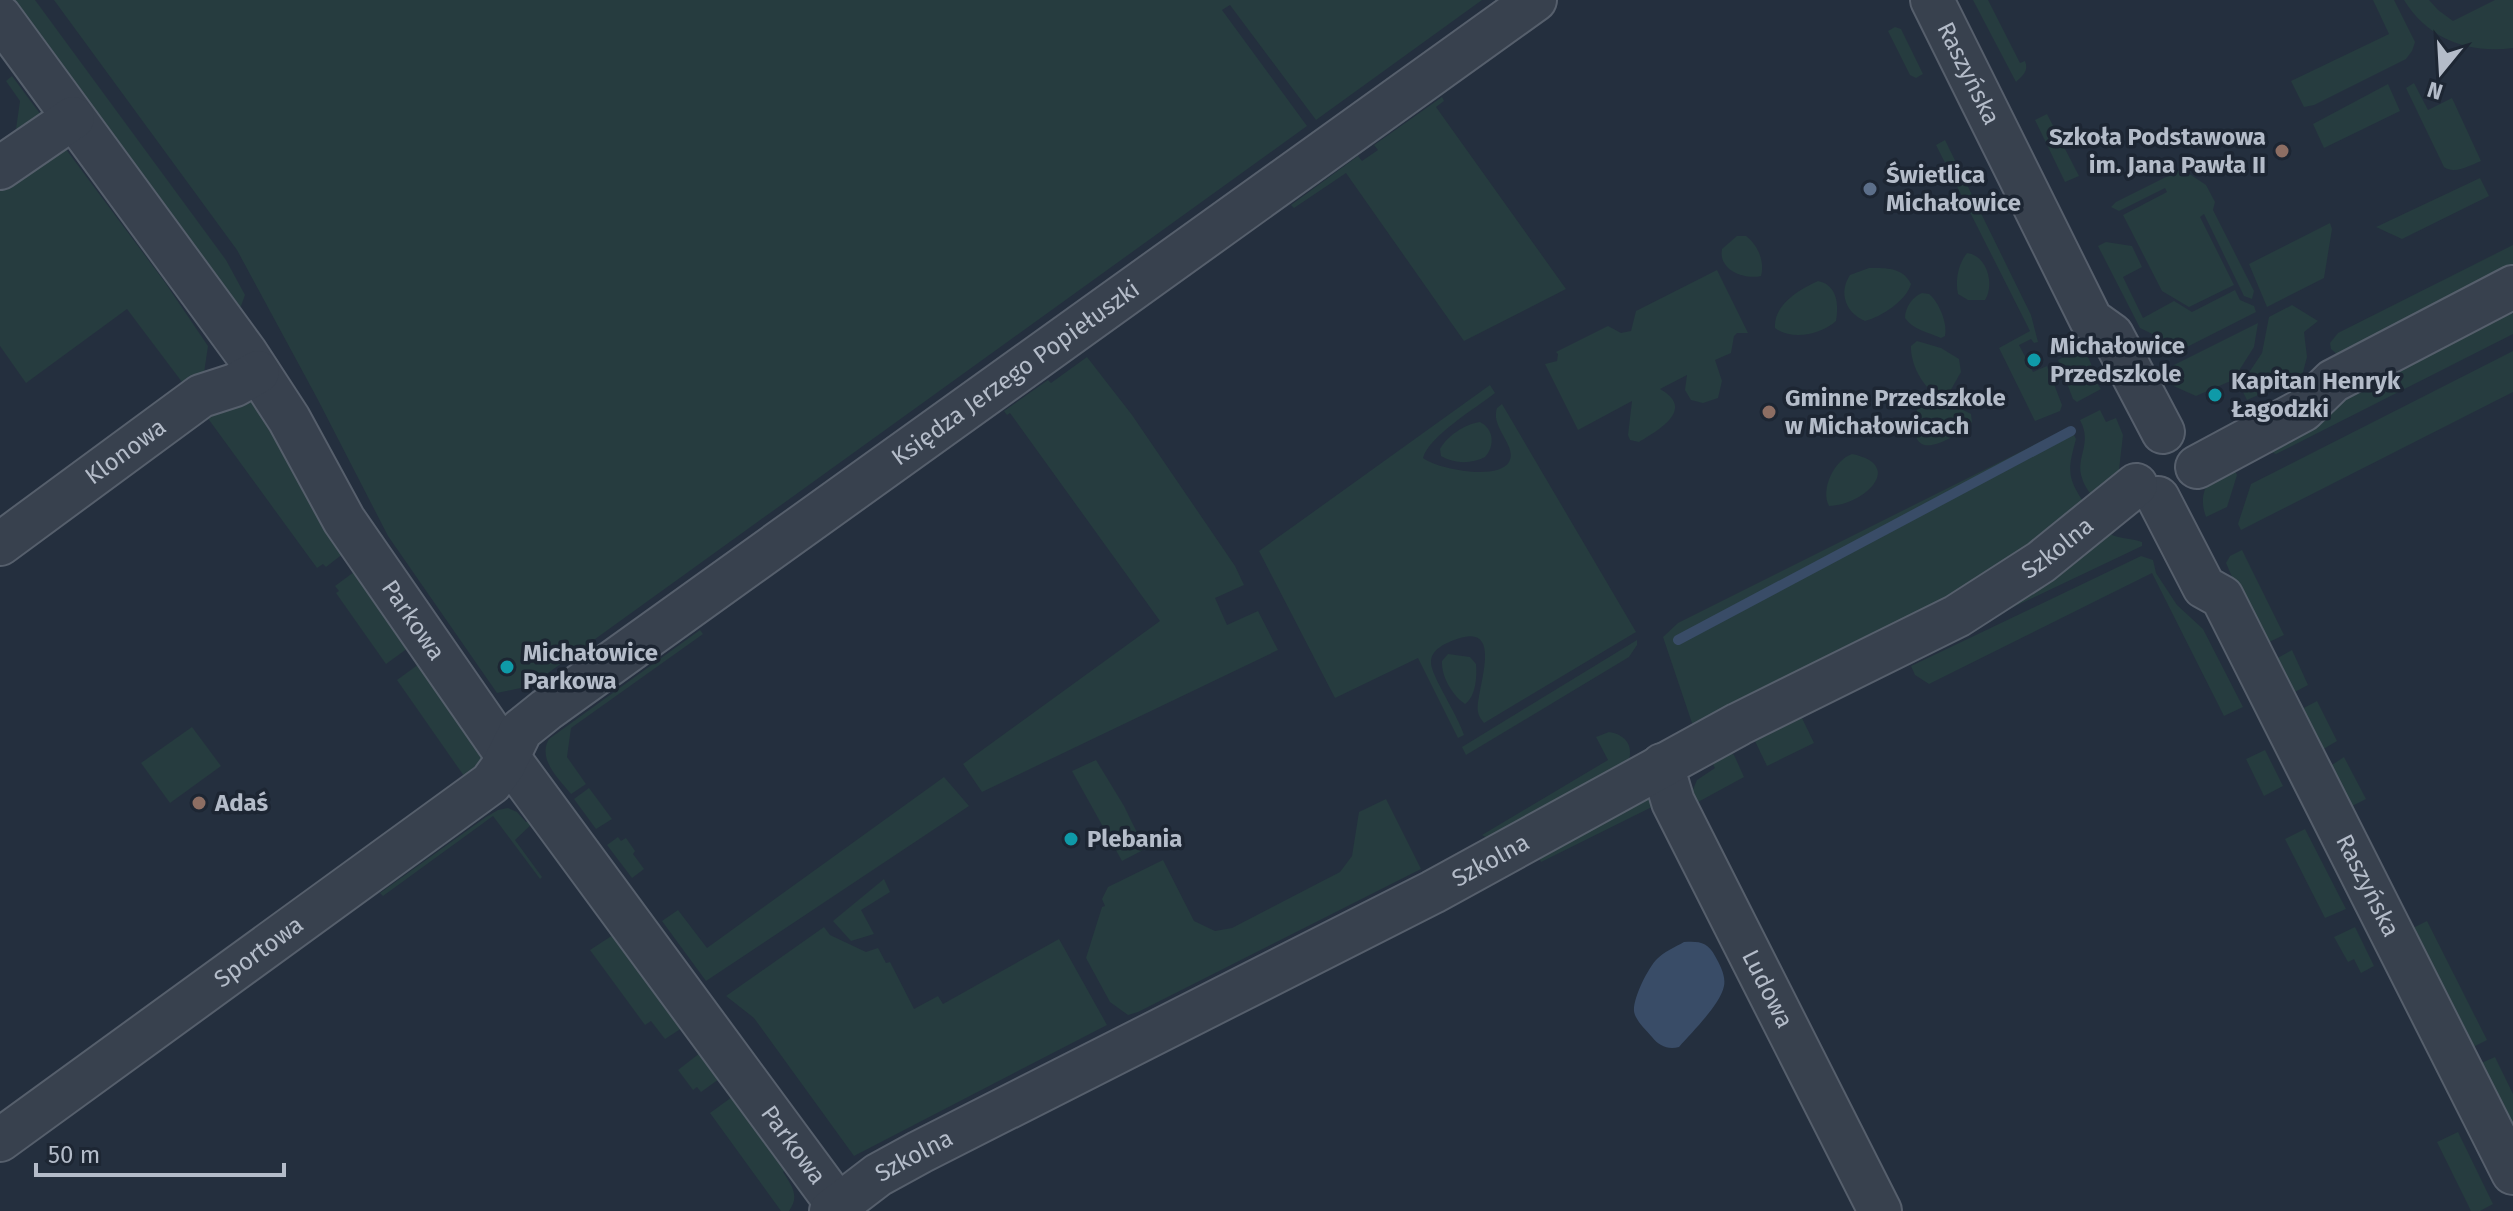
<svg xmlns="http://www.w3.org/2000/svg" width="2513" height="1211" font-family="'Fira Sans',sans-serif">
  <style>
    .green { fill: #263c3f }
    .water { fill: #394c67 }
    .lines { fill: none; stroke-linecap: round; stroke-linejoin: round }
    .stream { stroke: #394c67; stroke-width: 10 }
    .minor-casing { stroke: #565f6c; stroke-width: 46 }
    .minor { stroke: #38414e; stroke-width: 42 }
    .education-dot { fill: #8d6e63; stroke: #1d2633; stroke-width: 3 }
    .service-dot { fill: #5c6f8a; stroke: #1d2633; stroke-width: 3 }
    .culture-dot { fill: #0f9aa8; stroke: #1d2633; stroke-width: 3 }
    .labels { text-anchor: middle; stroke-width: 7; stroke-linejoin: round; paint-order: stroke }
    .street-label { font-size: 24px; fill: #b4bcc9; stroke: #1d2633 }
    .poi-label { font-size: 24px; font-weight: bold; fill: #b4bcc9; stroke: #1d2633; text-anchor: start }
  </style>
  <rect width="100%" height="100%" fill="#242f3e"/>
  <g class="green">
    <polygon points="4,0 35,0 226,260 245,295 241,306 233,312"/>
    <polygon points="54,0 1482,0 1316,120 1230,5 1222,10 1307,126 530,686 497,693 388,536 317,398 237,250"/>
    <path d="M 1973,0 L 1988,0 L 2020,63 L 2025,61 C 2029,71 2023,75 2016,82 Z"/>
    <polygon points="2373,0 2394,0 2415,42 2412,51 2406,59 2314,105 2304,107 2291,81 2389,34"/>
    <path d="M 2404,0 L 2429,0 L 2438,10 L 2453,21 L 2495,0 L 2513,0 L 2513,48 C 2468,54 2428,39 2404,0 Z"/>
    <polygon points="1895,27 1901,29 1923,74 1916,78 1910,75 1888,31"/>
    <polygon points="12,76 41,115 15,136 20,101 6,81"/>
    <path d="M 2414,83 L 2428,110 L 2452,98 L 2481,161 C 2470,165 2455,175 2444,167 L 2406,88 Z"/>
    <polygon points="2388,84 2400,111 2324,148 2313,124"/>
    <polygon points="1442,97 1444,101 1436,107 1566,289 1464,341 1346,173 1294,208 1291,205 1358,156 1362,161 1378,150 1374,145"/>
    <polygon points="2047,114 2079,176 2065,182 2035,120"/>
    <polygon points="1945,140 2031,315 2038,342 2034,343 2031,339 2019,345 2033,372 2047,366 2062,405 2060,411 2035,421 1999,348 2030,331 1936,145"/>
    <polygon points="65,148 164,281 208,346 203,380 188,390 127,309 26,383 0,346 0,183"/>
    <polygon points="2182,169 2206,185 2215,202 2213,210 2254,291 2252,299 2244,296 2204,214 2200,217 2234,285 2189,307 2162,291 2123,215 2167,192 2165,188 2119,211 2111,207 2116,202"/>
    <polygon points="2480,178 2489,196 2402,239 2376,227"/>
    <polygon points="2330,223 2332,229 2324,278 2267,307 2249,264"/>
    <path d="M 1737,236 L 1746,236 C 1758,245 1765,262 1761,276 C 1744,280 1718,270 1722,249 Z"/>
    <polygon points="2106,242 2132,246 2142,267 2123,277 2143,318 2174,301 2192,312 2235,290 2240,300 2254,306 2256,312 2183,349 2140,328 2098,246"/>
    <polygon points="2513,245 2513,272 2339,356 2331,349 2330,343 2338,333"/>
    <path d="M 1967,253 C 1987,255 1995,285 1985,300 L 1968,300 L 1958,294 C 1955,281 1958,264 1967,253 Z"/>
    <path d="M 1869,268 C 1885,268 1903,267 1911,284 C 1906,301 1881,317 1865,321 C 1846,313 1838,293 1850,275 Z"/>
    <path d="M 1717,270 L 1748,333 L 1737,333 L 1734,336 L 1731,353 L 1715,360 L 1722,381 L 1718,398 L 1703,403 L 1691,400 L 1685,390 L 1687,375 L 1660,389 C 1696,409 1659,430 1639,442 L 1630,440 L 1628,435 L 1632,401 L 1578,430 L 1545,364 L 1557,361 L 1558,354 L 1556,352 L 1608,326 L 1621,333 L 1631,331 L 1636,311 Z"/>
    <path d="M 1818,281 C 1837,285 1839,304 1836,321 C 1822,334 1792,341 1775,328 C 1773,305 1800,289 1818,281 Z"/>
    <path d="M 1922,293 L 1929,294 C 1939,302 1948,324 1945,336 L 1941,338 C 1928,332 1913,330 1905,318 C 1905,308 1912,297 1922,293 Z"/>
    <polygon points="2292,305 2318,321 2304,332 2307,357 2302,376 2247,400 2240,386 2262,353 2269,317"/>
    <polygon points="2505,310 2513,314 2513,334 2276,454 2271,452 2265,440"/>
    <polygon points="2258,323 2254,347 2233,380 2196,396 2169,384 2162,371"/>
    <path d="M 1917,341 L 1941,348 L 1959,359 L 1961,372 L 1949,393 L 1939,396 C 1923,389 1910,363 1911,346 Z"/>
    <polygon points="2081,348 2085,350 2097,378 2096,382 2101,389 2077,402 2073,399 2058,360"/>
    <polygon points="2513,351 2513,392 2241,530 2238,524 2251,484"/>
    <polygon points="1087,357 1132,415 1235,566 1244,585 1215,598 1227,625 1258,611 1278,650 982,792 963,764 1160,621 1010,413 1007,415 1004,411 1048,380 1051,383"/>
    <path d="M 1490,385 L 1495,393 C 1476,408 1429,436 1423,458 C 1437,469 1498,481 1509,462 C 1518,446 1490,428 1497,408 L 1502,404 L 1636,632 L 1484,723 C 1481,719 1479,717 1478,712 C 1474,694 1507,621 1457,639 C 1446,643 1431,649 1431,662 C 1430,674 1459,717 1464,735 L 1458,738 L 1418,658 L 1335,698 L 1259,551 Z"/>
    <polygon points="236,397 255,403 264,409 344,553 326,567 323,564 317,568 204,413"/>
    <path d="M 1927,402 C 1943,402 1957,406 1971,414 L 1972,422 C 1966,429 1958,433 1950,438 C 1919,455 1910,441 1917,410 Z"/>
    <path d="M 2100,410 L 2106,422 L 2116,418 L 2123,435 L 2119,470 L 2116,479 L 2095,501 C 2091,494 2084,486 2082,478 C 2075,457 2093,444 2080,420 Z"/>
    <path d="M 1480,422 C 1494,429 1495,446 1485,457 C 1472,464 1454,464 1441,456 L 1440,449 C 1447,436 1465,424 1480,422 Z"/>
    <path d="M 2070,427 L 2076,439 C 2067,472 2067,478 2087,507 L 1977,587 L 1700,726 L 1692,723 L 1663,637 L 1678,623 Z"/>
    <path d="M 1852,454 C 1906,465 1864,505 1829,506 C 1820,490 1834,460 1852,454 Z"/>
    <path d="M 2229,459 L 2237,475 L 2227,507 L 2206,517 C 2196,490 2212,477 2229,459 Z"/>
    <path d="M 2105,531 C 2117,540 2129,537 2142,542 L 2142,546 L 1984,621 Z"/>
    <polygon points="2242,550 2284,635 2265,644 2261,644 2226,563 2230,556"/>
    <polygon points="2141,556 2153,560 2156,573 2177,605 2203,629 2243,707 2224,716 2152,573 1929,684 1915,675 1911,666"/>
    <polygon points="354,572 364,574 408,648 386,664 336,593 339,591 335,586"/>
    <path d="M 700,630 L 703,634 L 571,728 L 567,757 L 586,784 L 571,794 C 559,779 537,759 549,739 Z"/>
    <polygon points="1637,640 1637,645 1629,657 1466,755 1462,747"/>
    <polygon points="2292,650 2308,685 2291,694 2274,660"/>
    <path d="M 1448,654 L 1470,657 L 1476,664 C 1477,677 1476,696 1465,704 C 1453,696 1441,677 1442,661 Z"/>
    <polygon points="419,664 485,754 483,768 327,877 464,776 397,680"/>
    <polygon points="2317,701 2337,741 2320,751 2300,710"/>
    <polygon points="1802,718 1814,743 1767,766 1755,741"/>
    <polygon points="192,727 221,766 170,803 141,763"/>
    <path d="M 1609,732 C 1629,735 1635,750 1626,767 L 1493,841 L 1482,835 L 1608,760 L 1596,737 Z"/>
    <polygon points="2265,750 2283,786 2264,796 2246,759"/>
    <polygon points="1731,753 1734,755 1744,777 1698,802 1779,961 1769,965 1692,792 1697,780 1715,768 1712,762"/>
    <polygon points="2344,757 2366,799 2350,807 2329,767"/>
    <polygon points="1096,760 1124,806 1145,849 1122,861 1072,771"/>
    <polygon points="944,777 969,806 706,981 662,921 678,910 707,948"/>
    <polygon points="589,788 612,819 596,829 574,799"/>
    <polygon points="1646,797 1660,803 1541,862 1538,855"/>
    <polygon points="1386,799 1421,869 1138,1012 1128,1015 1110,1002 1086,958 1102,907 1105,906 1102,899 1108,887 1163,860 1194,921 1215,931 1232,928 1340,872 1352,856 1359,812"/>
    <polygon points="508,808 517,812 526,822 532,819 535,821 515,840 542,877 540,879 493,816 383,896 380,893 486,817 498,810"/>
    <polygon points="2305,829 2346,909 2325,918 2285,839"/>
    <polygon points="618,837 621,841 626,838 635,851 633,854 644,869 632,878 607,845"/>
    <polygon points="884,879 890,892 861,910 874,934 851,941 833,921"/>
    <polygon points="2427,921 2487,1040 2471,1048 2411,929"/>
    <polygon points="824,927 830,935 866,952 878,948 886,963 890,962 914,1009 938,996 943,1004 1059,939 1107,1025 854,1156 754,1018 726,996"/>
    <polygon points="2355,927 2374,966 2361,973 2354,959 2348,962 2334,937"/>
    <polygon points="613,935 682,1028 665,1039 651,1021 645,1025 590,950"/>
    <polygon points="700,1053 720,1070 719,1079 701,1092 697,1087 693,1090 678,1070"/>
    <polygon points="2495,1057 2513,1094 2513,1142 2479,1064"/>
    <path d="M 732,1097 L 742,1099 L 786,1169 L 783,1172 C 792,1186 800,1196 789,1211 L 781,1211 L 710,1113 Z"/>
    <polygon points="2458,1132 2493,1204 2480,1211 2471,1211 2437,1142"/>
  </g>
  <path class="water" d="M 1684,942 C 1699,941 1708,942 1715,956 C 1720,965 1726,976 1724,986 C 1720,1005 1692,1032 1679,1047 C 1668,1050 1659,1046 1652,1037 C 1646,1030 1635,1020 1634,1011 C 1633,998 1648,968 1657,959 C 1664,952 1675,947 1684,942 Z"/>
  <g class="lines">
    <polyline class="stream" points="1678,640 2071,431"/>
    <defs>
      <g id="minor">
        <path id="s1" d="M 1932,0 L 2091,320 L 2112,335 L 2163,432"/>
        <path id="s2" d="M 0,17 L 246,353 L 289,419 L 344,520 L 508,757 L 842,1211"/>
        <polyline points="0,168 73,118"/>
        <polyline points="2197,467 2303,410 2333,381 2513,287"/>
        <path id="s3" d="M 2158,498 L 2204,587 L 2222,597 L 2513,1173"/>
        <path id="s4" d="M 0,544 L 201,396 L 235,385 L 258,372"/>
        <path id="s5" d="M 1662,765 L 1673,802 L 1880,1211"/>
        <path id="s6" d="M 0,1140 L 491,783 L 504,765 L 521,730 L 546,710 L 1535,0"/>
        <path id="s7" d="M 831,1211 L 878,1175 L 920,1152 L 1433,892 L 1739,724 L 1957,616 L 2041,562 L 2136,485"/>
      </g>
    </defs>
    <use href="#minor" class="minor-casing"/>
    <use href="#minor" class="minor"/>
  </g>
  <g class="education-dot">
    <circle cx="2282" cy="151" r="8"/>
    <circle cx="1769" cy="412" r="8"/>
    <circle cx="199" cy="803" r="8"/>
  </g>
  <circle class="service-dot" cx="1870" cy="189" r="8"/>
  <g class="culture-dot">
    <circle cx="2034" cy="360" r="8"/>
    <circle cx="2215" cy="395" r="8"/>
    <circle cx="507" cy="667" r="8"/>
    <circle cx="1071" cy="839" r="8"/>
  </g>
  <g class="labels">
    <g class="street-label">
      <text dy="8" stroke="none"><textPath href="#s1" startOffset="82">Raszyńska</textPath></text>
      <text dy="8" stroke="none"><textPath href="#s6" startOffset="1278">Księdza Jerzego Popiełuszki</textPath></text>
      <text dy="8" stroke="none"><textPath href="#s4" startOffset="156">Klonowa</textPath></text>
      <text dy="8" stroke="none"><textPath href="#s7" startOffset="1396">Szkolna</textPath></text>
      <text dy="8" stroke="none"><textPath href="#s2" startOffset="732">Parkowa</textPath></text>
      <text dy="8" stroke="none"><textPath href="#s7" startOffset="748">Szkolna</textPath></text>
      <text dy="8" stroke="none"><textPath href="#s3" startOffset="444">Raszyńska</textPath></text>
      <text dy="8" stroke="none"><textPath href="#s6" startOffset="320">Sportowa</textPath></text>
      <text dy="8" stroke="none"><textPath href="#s5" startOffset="248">Ludowa</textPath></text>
      <text dy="8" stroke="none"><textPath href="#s2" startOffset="1380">Parkowa</textPath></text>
      <text dy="8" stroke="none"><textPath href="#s7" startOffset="100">Szkolna</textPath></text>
    </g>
    <g class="poi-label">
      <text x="2266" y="145" text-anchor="end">Szkoła Podstawowa<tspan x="2266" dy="28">im. Jana Pawła II</tspan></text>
      <text x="1886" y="183">Świetlica<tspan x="1886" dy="28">Michałowice</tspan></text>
      <text x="2050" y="354">Michałowice<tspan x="2050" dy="28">Przedszkole</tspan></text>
      <text x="2231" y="389">Kapitan Henryk<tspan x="2231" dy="28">Łagodzki</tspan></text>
      <text x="1785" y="406">Gminne Przedszkole<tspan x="1785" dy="28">w Michałowicach</tspan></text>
      <text x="523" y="661">Michałowice<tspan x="523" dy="28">Parkowa</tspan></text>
      <text x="215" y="811">Adaś</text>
      <text x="1087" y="847">Plebania</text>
    </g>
  </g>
  <g transform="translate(2441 72) rotate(198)" stroke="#1d2633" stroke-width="6" paint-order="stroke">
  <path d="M0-6L14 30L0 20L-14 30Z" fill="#b4bcc9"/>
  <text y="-12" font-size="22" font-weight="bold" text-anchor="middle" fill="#b4bcc9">N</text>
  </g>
  <path d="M36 1163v12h248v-12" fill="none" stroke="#b4bcc9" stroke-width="4"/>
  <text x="48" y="1163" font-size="24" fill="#b4bcc9" stroke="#1d2633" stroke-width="6" paint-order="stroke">50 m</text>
</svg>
